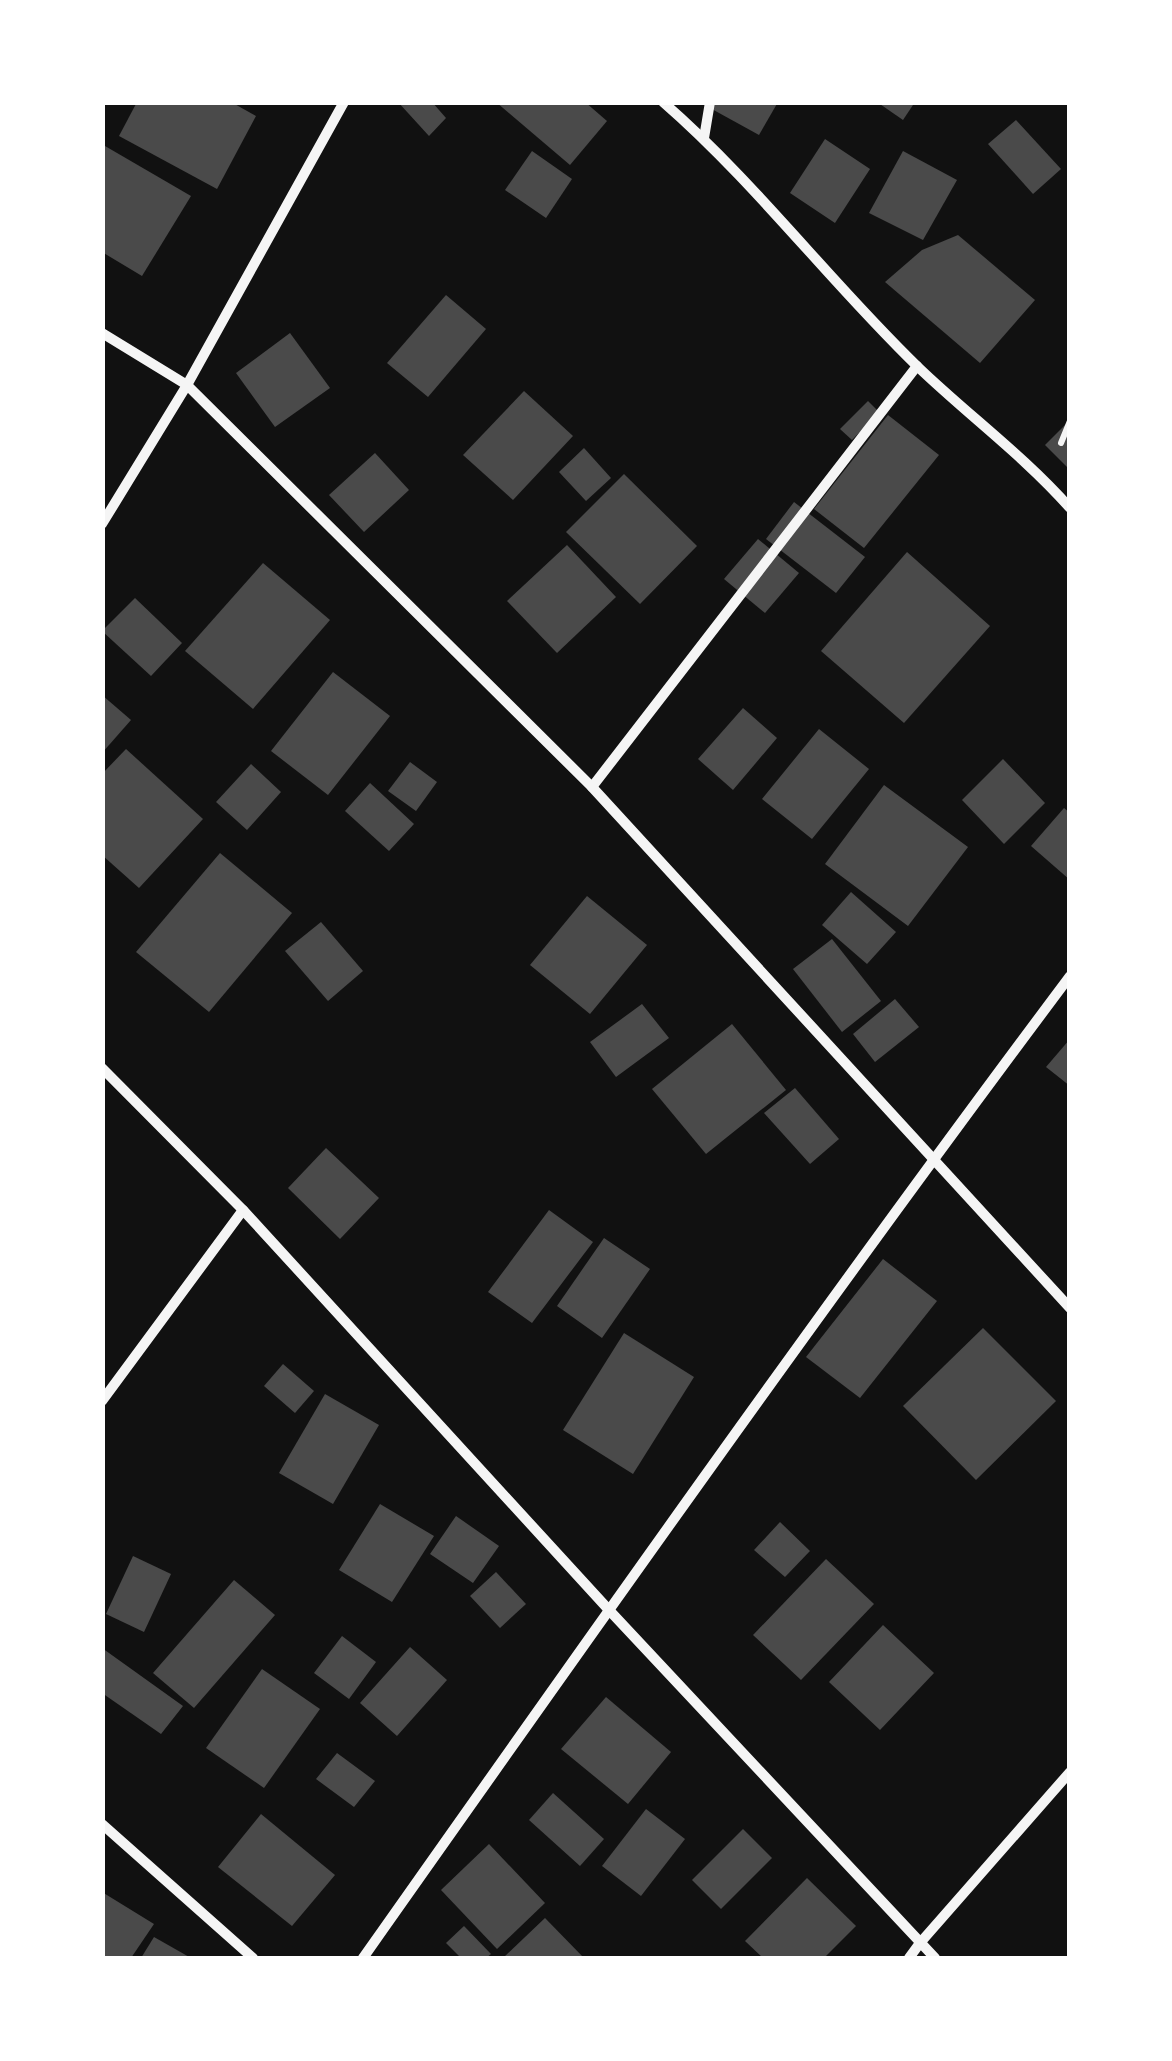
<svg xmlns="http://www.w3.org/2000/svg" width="1172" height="2061" font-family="'Public Sans',sans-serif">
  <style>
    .building { fill: #4a4a4a }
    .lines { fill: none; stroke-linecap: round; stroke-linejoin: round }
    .path { stroke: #f5f5f5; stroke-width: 6 }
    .minor { stroke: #f5f5f5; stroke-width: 10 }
  </style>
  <rect width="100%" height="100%" fill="#111"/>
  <g class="building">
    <polygon points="137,102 231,102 256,116 217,189 119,136"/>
    <polygon points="398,102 432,102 446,118 429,136"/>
    <polygon points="496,102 585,102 607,121 570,165"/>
    <polygon points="714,102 778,102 759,135 710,108"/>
    <polygon points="877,102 915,102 903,120"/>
    <polygon points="1016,120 1061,169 1033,194 988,144"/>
    <polygon points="825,139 870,169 835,223 790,193"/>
    <polygon points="105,146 191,196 142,276 102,252 102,150"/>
    <polygon points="532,151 572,179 546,218 505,190"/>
    <polygon points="903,151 957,180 923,240 869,213"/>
    <polygon points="958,235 1035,300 980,363 885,282 922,250"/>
    <polygon points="446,295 486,329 428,397 387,363"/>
    <polygon points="290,333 330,388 275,427 236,373"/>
    <polygon points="524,391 573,436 513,500 463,455"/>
    <polygon points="868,401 879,412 852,440 840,429"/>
    <polygon points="888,415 939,455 864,548 814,509"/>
    <polygon points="1070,420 1070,470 1045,445"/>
    <polygon points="584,448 611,478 586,501 559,472"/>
    <polygon points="375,453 409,490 364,532 329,495"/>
    <polygon points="624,474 697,546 640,604 566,532"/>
    <polygon points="794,502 865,557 836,593 766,539"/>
    <polygon points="758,539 799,573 765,613 724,579"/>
    <polygon points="567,545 616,597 557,653 507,601"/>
    <polygon points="907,552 990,626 904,723 821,651"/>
    <polygon points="263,563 330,620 253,709 185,651"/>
    <polygon points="135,598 182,643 151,676 102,631"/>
    <polygon points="333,672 390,716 328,795 271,751"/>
    <polygon points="102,695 131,720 102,753"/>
    <polygon points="743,708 777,738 733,790 698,759"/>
    <polygon points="819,729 869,769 812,839 762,799"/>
    <polygon points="126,749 203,819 139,888 102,855 102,774"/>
    <polygon points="1003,759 1045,803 1004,844 962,800"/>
    <polygon points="410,762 437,782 416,811 388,791"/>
    <polygon points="251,764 281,792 247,830 216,802"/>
    <polygon points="370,783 414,824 389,851 345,811"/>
    <polygon points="884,785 968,847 908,926 825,864"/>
    <polygon points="1064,808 1070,813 1070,880 1031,846"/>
    <polygon points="220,853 292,913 209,1012 136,952"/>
    <polygon points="851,892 896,932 867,964 822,925"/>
    <polygon points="587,896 647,945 590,1014 530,965"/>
    <polygon points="321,922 363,971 328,1001 285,951"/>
    <polygon points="832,939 881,1001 842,1032 793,969"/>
    <polygon points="895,999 919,1027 875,1062 853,1034"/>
    <polygon points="642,1004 669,1038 616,1077 590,1042"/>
    <polygon points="732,1024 786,1090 706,1154 652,1089"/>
    <polygon points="1070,1039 1070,1086 1046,1067"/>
    <polygon points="795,1088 839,1139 810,1164 764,1113"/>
    <polygon points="326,1148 379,1198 340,1239 288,1188"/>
    <polygon points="549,1210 593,1242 532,1323 488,1292"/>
    <polygon points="604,1238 650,1269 602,1338 557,1306"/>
    <polygon points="883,1259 937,1301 860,1398 806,1357"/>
    <polygon points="983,1328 1056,1401 976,1480 903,1406"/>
    <polygon points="624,1333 694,1377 633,1474 563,1430"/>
    <polygon points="283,1364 314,1391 295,1413 264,1386"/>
    <polygon points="325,1394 379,1425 333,1504 279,1473"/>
    <polygon points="380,1504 434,1536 392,1602 339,1570"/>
    <polygon points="456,1516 499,1546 473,1583 430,1554"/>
    <polygon points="780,1522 810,1551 785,1577 754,1550"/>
    <polygon points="133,1556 171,1574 144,1632 106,1614"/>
    <polygon points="826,1559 874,1604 801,1680 753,1635"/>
    <polygon points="496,1572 526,1604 500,1628 470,1596"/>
    <polygon points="234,1580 275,1615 194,1708 153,1673"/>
    <polygon points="883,1625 934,1673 880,1730 829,1682"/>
    <polygon points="342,1636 376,1662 349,1699 314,1673"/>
    <polygon points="410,1647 447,1680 397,1736 360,1703"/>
    <polygon points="102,1648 183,1706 161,1734 102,1693"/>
    <polygon points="262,1669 320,1709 264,1788 206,1748"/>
    <polygon points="606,1697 671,1752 628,1804 561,1749"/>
    <polygon points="337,1753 375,1781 354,1807 316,1779"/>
    <polygon points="553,1793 604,1839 580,1866 529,1820"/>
    <polygon points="646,1809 685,1839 641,1896 602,1866"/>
    <polygon points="261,1814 335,1875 292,1926 218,1867"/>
    <polygon points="743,1829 772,1858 721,1909 692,1880"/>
    <polygon points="489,1844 545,1903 497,1949 441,1890"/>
    <polygon points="807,1878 856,1926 824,1958 763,1958 745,1941"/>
    <polygon points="102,1892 154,1924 131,1958 102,1958"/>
    <polygon points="545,1918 584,1958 503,1958"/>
    <polygon points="464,1926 491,1954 486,1958 461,1958 446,1943"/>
    <polygon points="154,1937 191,1958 141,1958"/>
  </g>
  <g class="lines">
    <polyline class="path" points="1061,443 1070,421"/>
    <g class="minor">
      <path d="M 663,102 C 756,183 830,282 918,367 C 968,415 1024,456 1070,508"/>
      <polyline points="704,138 710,102"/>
      <polyline points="102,333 187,385 592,787 1070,1308"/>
      <polyline points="102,524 187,385 344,102"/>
      <polyline points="592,787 917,366"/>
      <polyline points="102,1068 243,1210 609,1610 935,1958"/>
      <polyline points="102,1401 243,1210"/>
      <polyline points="102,1824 253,1958"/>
      <path d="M 363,1958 C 595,1629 828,1299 1070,976"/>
      <polyline points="909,1958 920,1943 1070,1772"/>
    </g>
  </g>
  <rect width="1172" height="2061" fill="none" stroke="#ffffff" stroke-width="210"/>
</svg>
